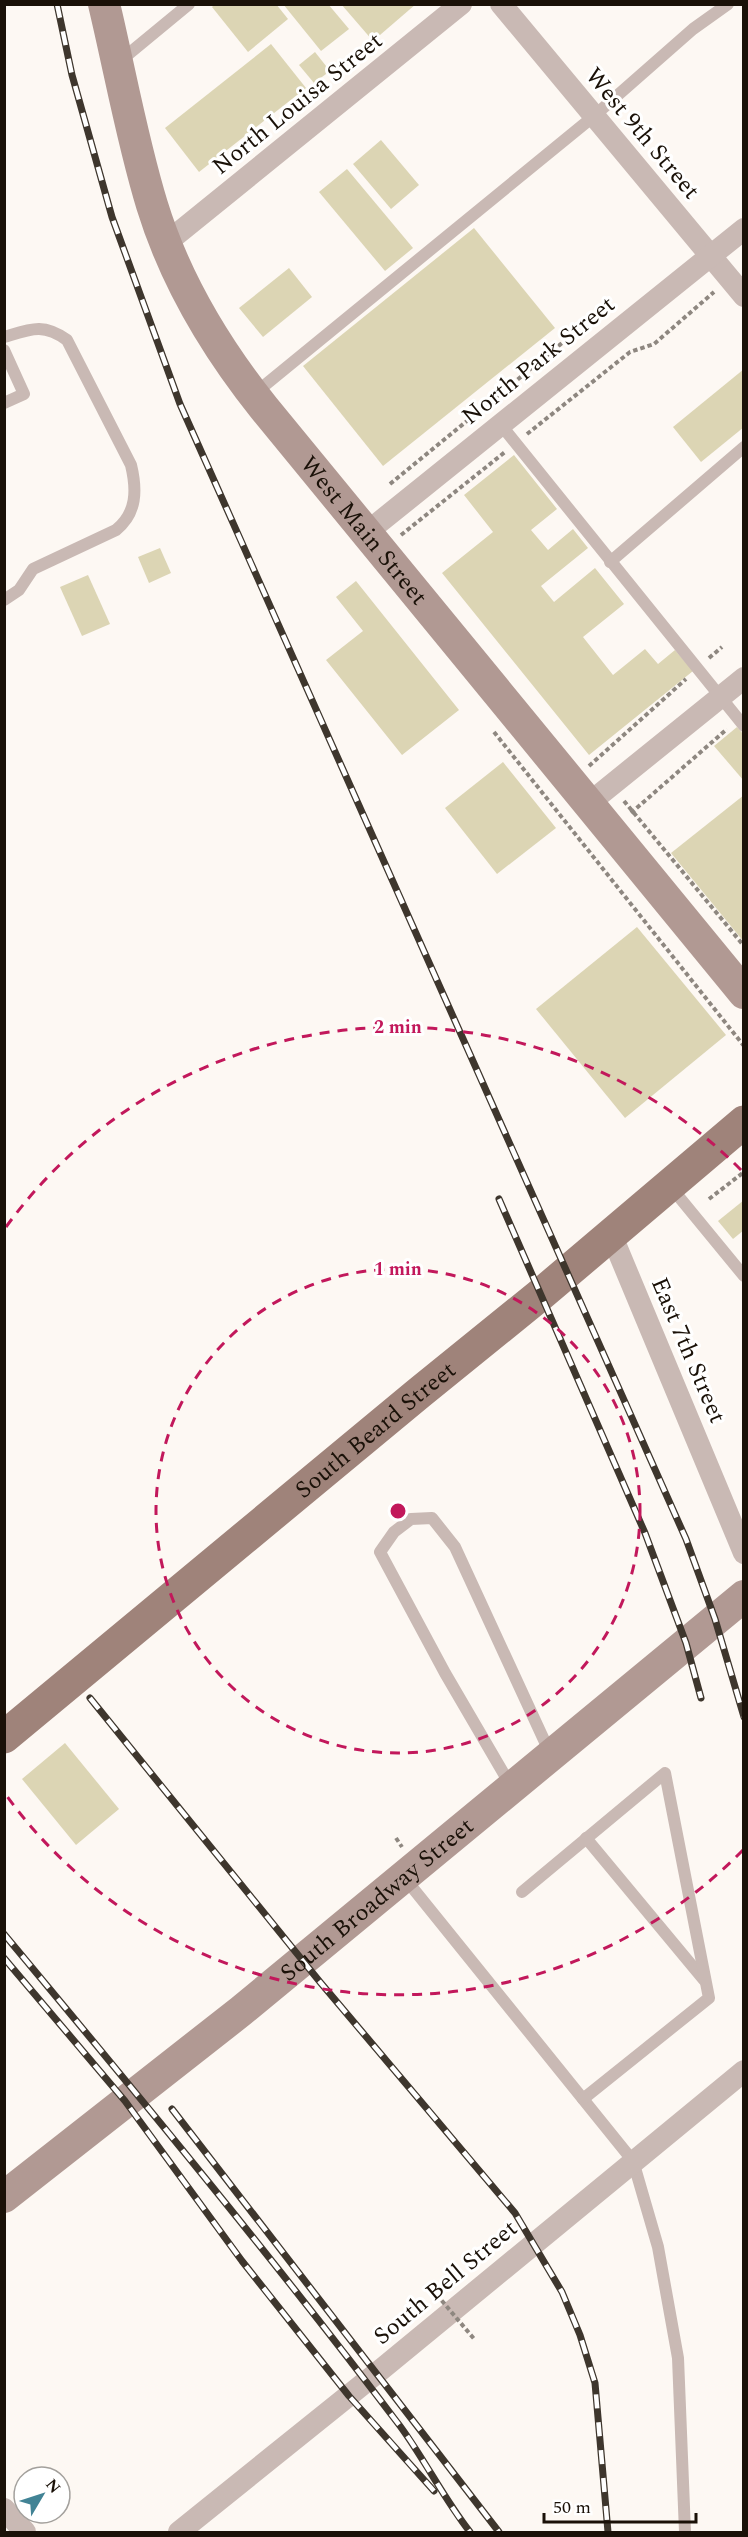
<svg xmlns="http://www.w3.org/2000/svg" width="748" height="2537" font-family="Spectral,serif">
  <style>
    .building { fill: #dcd5b4 }
    .lines { fill: none; stroke-linecap: round; stroke-linejoin: round }
    .path { stroke: #8e8780; stroke-width: 4; stroke-dasharray: 4.5 3; stroke-linecap: butt }
    .lane { stroke: #c9b9b4; stroke-width: 12 }
    .street { stroke: #c9b9b4; stroke-width: 22 }
    .secondary { stroke: #b19993; stroke-width: 32 }
    .primary { stroke: #9f837a; stroke-width: 33 }
    .rail-casing { stroke: #3e362d; stroke-width: 7 }
    .rail { stroke: #fff; stroke-width: 4.5; stroke-dasharray: 14; stroke-linecap: butt }
    .path-bridge { stroke: #8e8780; stroke-width: 4; stroke-dasharray: 4.5 3; stroke-linecap: butt }
    .ring { fill: none; stroke: #c2185b; stroke-width: 3; stroke-dasharray: 10 8 }
    .labels { text-anchor: middle; stroke-width: 6; stroke-linejoin: round; paint-order: stroke }
    .street-label { font-size: 24px; fill: #1a1108; stroke: #fff }
    .centre { fill: #c2185b; stroke: #fff; stroke-width: 3 }
    .ring-label { font-size: 18px; text-anchor: middle; font-weight: bold; fill: #c2185b; stroke: #fff; stroke-width: 6; stroke-linejoin: round; paint-order: stroke }
  </style>
  <rect width="100%" height="100%" fill="#fdf8f3"/>
  <g class="building">
    <polygon points="215,4 276,4 288,19 248,52 212,7"/>
    <polygon points="283,4 328,4 349,29 321,51"/>
    <polygon points="341,4 416,4 373,41"/>
    <polygon points="271,44 306,88 199,172 165,128"/>
    <polygon points="315,52 330,71 314,83 299,65"/>
    <polygon points="381,140 419,185 391,209 353,164"/>
    <polygon points="347,169 413,248 385,271 319,192"/>
    <polygon points="474,228 555,328 383,466 303,366"/>
    <polygon points="289,268 312,297 263,337 239,308"/>
    <polygon points="744,369 744,427 701,462 673,427"/>
    <polygon points="514,455 557,509 531,530 548,550 573,529 588,548 541,586 554,602 595,568 624,604 583,637 613,675 645,649 658,664 675,650 693,671 589,755 442,573 493,532 464,495"/>
    <polygon points="160,548 171,573 149,583 138,557"/>
    <polygon points="88,575 110,624 82,636 60,587"/>
    <polygon points="356,581 459,710 402,755 326,660 363,631 336,597"/>
    <polygon points="737,727 744,735 744,781 714,746"/>
    <polygon points="503,762 556,828 497,874 445,808"/>
    <polygon points="744,795 744,942 671,853"/>
    <polygon points="637,927 726,1035 625,1118 536,1009"/>
    <polygon points="744,1200 744,1230 733,1239 718,1221"/>
    <polygon points="65,1743 119,1809 76,1845 22,1779"/>
  </g>
  <g class="lines">
    <g class="path">
      <polyline points="527,434 630,352 654,344 714,292"/>
      <polyline points="390,484 567,339"/>
      <polyline points="401,535 505,452"/>
      <polyline points="709,658 722,647"/>
      <polyline points="494,732 744,1046"/>
      <polyline points="589,766 686,679"/>
      <polyline points="624,801 744,946"/>
      <polyline points="631,813 727,729"/>
      <polyline points="709,1199 744,1172"/>
      <polyline points="396,1838 402,1847"/>
    </g>
    <g class="lane">
      <polyline points="120,61 189,4"/>
      <path d="M 4,337 C 31,329 43,323 67,340 L 131,465 C 137,490 137,513 116,530 L 33,569 L 19,590 L 4,600"/>
      <polyline points="4,350 24,394 4,403"/>
      <polyline points="254,394 594,116 693,29 728,4"/>
      <polyline points="501,425 744,726"/>
      <polyline points="610,562 744,447"/>
      <polyline points="670,1186 744,1276"/>
      <polyline points="511,1786 445,1673 380,1552 394,1532 411,1519 432,1518 455,1547 550,1753"/>
      <polyline points="586,1838 704,1980"/>
      <polyline points="403,1876 633,2161 658,2247 678,2358 685,2532"/>
      <polyline points="522,1892 665,1773 709,1998 583,2099"/>
    </g>
    <g class="street">
      <polyline points="501,4 744,296"/>
      <polyline points="166,243 461,4"/>
      <polyline points="366,533 744,229"/>
      <polyline points="588,804 744,678"/>
      <polyline points="611,1234 744,1553"/>
      <polyline points="4,2509 25,2532"/>
      <polyline points="179,2532 383,2368 744,2071"/>
    </g>
    <g class="secondary">
      <path id="s1" d="M 104,4 C 120,71 132,140 152,205 C 175,280 216,348 264,408 L 744,993"/>
      <path id="s2" d="M 4,2197 L 241,2011 L 744,1596"/>
    </g>
    <path class="primary" id="s3" d="M 4,1737 L 419,1393 L 540,1295 L 744,1122"/>
    <defs>
      <g id="rail">
        <polyline points="57,4 72,75 112,217 180,404 686,1539 715,1619 744,1717"/>
        <polyline points="499,1199 645,1533 686,1643 701,1698"/>
        <polyline points="90,1698 320,1982 515,2213 562,2292 580,2335 595,2383 608,2532"/>
        <path d="M 4,1934 C 139,2096 273,2258 400,2426 C 425,2460 444,2499 470,2532"/>
        <polyline points="4,1958 125,2101 242,2261 349,2396 434,2491"/>
        <polyline points="172,2109 499,2532"/>
      </g>
    </defs>
    <use href="#rail" class="rail-casing"/>
    <use href="#rail" class="rail"/>
    <polyline class="path-bridge" points="432,2289 475,2340"/>
  </g>
  <g class="ring">
    <circle cx="398" cy="1511" r="242"/>
    <path d="M743 1850A484 484 0 0 1 6 1795M6 1227A484 484 0 0 1 743 1172"/>
  </g>
  <g class="labels">
    <g class="street-label">
      <text transform="translate(297 103) rotate(-39)" y="8">North Louisa Street</text>
      <text transform="translate(643 133) rotate(50)" y="8">West 9th Street</text>
      <text transform="translate(538 360) rotate(-39)" y="8">North Park Street</text>
      <text dy="8" stroke="none"><textPath href="#s1" startOffset="598">West Main Street</textPath></text>
      <text transform="translate(689 1350) rotate(67)" y="8">East 7th Street</text>
      <text dy="8" stroke="none"><textPath href="#s3" startOffset="482">South Beard Street</textPath></text>
      <text dy="8" stroke="none"><textPath href="#s2" startOffset="477">South Broadway Street</textPath></text>
      <text transform="translate(445 2282) rotate(-40)" y="8">South Bell Street</text>
    </g>
  </g>
  <circle cx="398" cy="1511" r="9" class="centre"/>
  <g class="ring-label">
    <text x="398" y="1033">2 min</text>
    <text x="398" y="1275">1 min</text>
  </g>
  <rect width="748" height="2537" fill="none" stroke="#1a1108" stroke-width="12"/>
  <g transform="translate(42 2495) rotate(51)"><circle r="28" fill="#ffffff" stroke="#a3a09c" stroke-width="1.5"/>
  <path d="M0-4.5L10 22L0 15L-10 22Z" fill="#428395"/>
  <text y="-9" font-size="16" font-weight="bold" text-anchor="middle" fill="#1a1108">N</text>
  </g>
  <path d="M544 2513v9h152v-9" fill="none" stroke="#1a1108" stroke-width="3"/>
  <text x="553" y="2513" font-size="18" fill="#1a1108" stroke="#ffffff" stroke-width="4.5" paint-order="stroke">50 m</text>
</svg>
